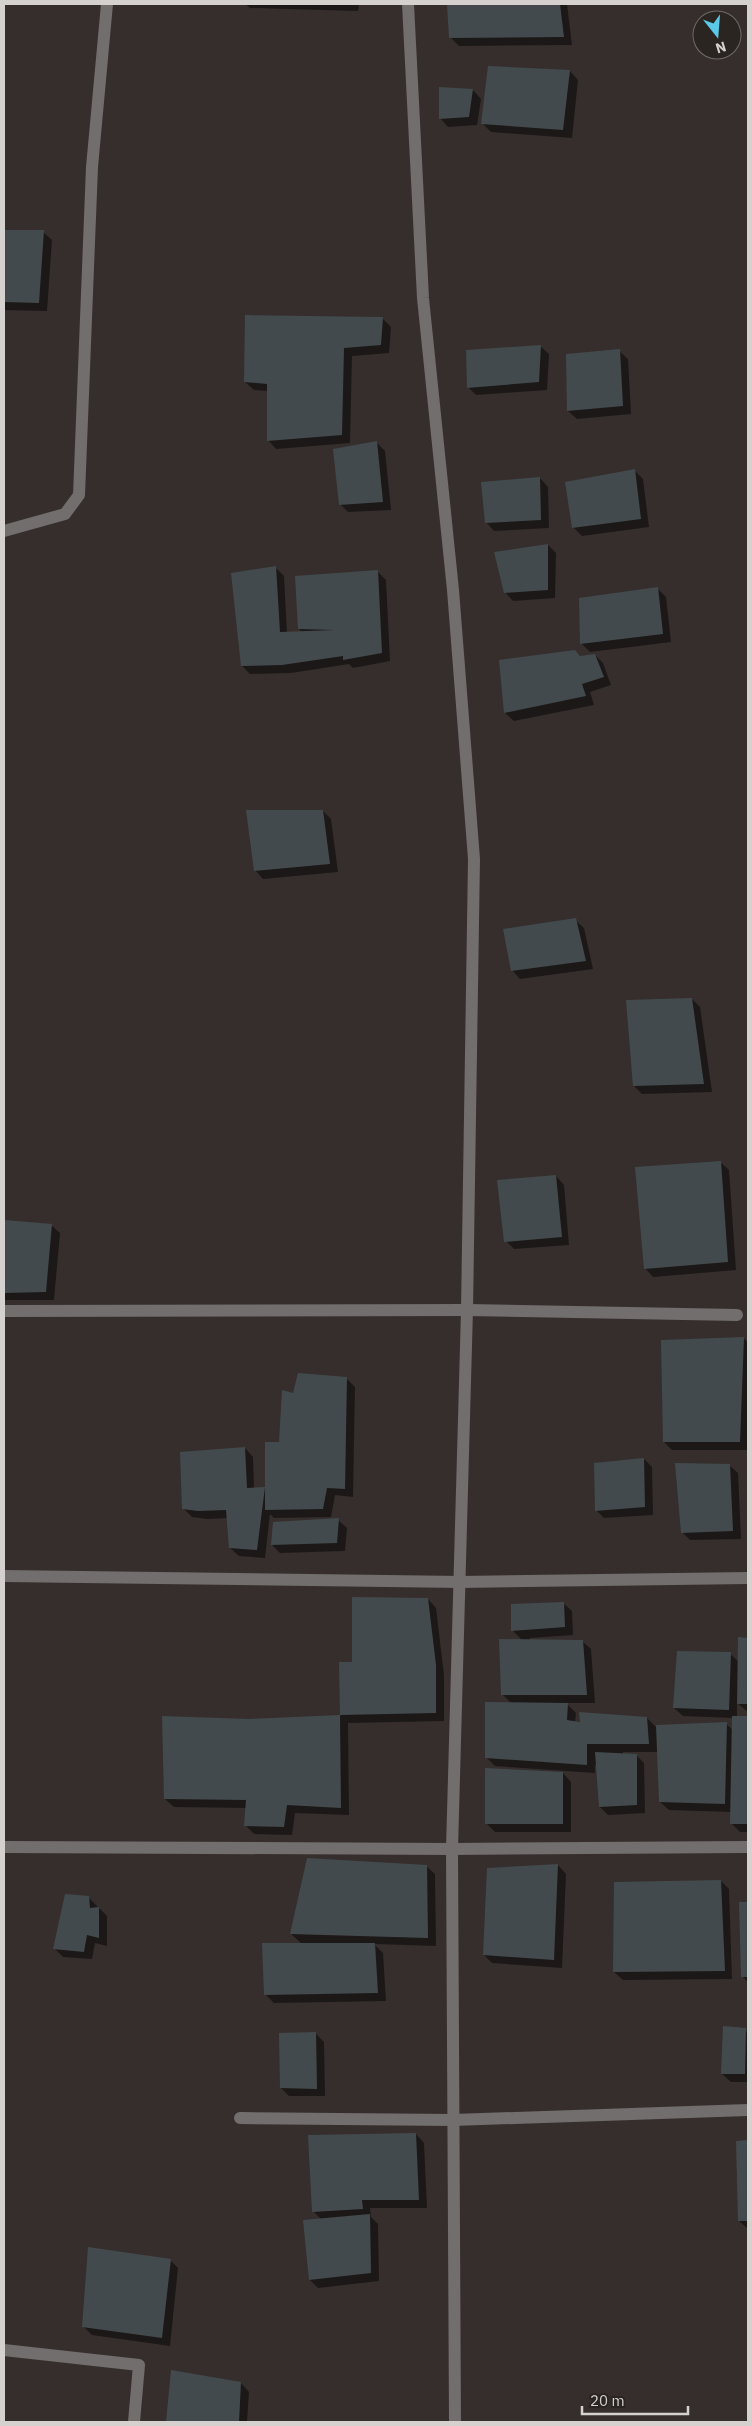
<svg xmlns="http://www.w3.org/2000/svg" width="752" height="2426" font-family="'IBM Plex Sans',sans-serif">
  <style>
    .shadow { fill: #0007 }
    .building { fill: #434a4d }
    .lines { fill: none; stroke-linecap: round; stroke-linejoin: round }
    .minor { stroke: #716e6d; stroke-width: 12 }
  </style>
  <rect width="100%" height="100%" fill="#352e2c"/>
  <g class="shadow">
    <polygon points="245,4 359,4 358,11 250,8"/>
    <polygon points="448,4 567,4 572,45 459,46 450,37"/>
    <polygon points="570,71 578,80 572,138 491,132 482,123"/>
    <polygon points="473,90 481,99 477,125 448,127 440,118"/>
    <polygon points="4,231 43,232 52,240 47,311 4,310"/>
    <polygon points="383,319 391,327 389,353 352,356 350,443 276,449 268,440 269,391 254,390 245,382"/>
    <polygon points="540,346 549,354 547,390 476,395 468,387"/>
    <polygon points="619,351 628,359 631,414 577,419 568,411"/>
    <polygon points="377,443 385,451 391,510 348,512 340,504"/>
    <polygon points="634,470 643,479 649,527 582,536 573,527"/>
    <polygon points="540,478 548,487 549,528 494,531 486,522"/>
    <polygon points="548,545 556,553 555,598 513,601 505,592"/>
    <polygon points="276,568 284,576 287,633 303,633 299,629 377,571 386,580 390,661 353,668 349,664 291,673 250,674 242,666"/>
    <polygon points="658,589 666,597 671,642 590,652 582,644 581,599"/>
    <polygon points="575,651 581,657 595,655 603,663 611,685 590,692 594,705 514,721 505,713 500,661"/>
    <polygon points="323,811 331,819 338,872 263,879 255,870"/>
    <polygon points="575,920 584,928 593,969 520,979 512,970"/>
    <polygon points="692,999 700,1007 712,1092 642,1094 634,1086"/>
    <polygon points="720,1162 729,1170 736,1270 653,1277 645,1268"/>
    <polygon points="556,1176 564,1185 569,1245 514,1249 506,1241"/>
    <polygon points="4,1222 51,1225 60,1233 54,1300 4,1300"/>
    <polygon points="744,1338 748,1343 748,1450 672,1450 664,1442"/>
    <polygon points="346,1378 355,1387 353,1497 335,1495 331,1517 274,1518 270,1514 265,1558 239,1556 230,1548 228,1518 207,1519 192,1517 183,1508 245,1448 253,1457 254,1489 266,1488 294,1395"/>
    <polygon points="644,1459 652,1467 653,1515 604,1518 596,1510"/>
    <polygon points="729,1465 738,1473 741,1539 690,1540 682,1532"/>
    <polygon points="338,1520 347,1528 345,1551 280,1553 272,1545"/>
    <polygon points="428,1599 436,1608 444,1675 444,1721 348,1723 349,1815 295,1813 292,1835 254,1834 246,1826 247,1808 174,1807 165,1799 249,1721 341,1716 340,1663 354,1663"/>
    <polygon points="563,1603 572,1611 573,1635 530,1638 530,1640 582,1641 591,1649 595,1703 566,1703 576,1713 575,1722 647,1718 657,1728 726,1724 733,1730 733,1718 683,1716 674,1708 730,1654 739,1662 739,1639 748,1639 748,1712 737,1703 737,1717 748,1717 748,1832 740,1832 732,1824 732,1812 669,1810 660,1802 658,1752 623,1752 623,1754 636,1755 644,1763 645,1813 608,1815 600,1807 597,1765 595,1765 595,1773 495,1766 486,1757 512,1704 502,1694 522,1640 513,1631"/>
    <polygon points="563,1773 571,1782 571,1832 495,1832 486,1823"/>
    <polygon points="308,1859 426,1866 435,1874 436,1946 374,1944 383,1953 386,2001 274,2003 265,1994 302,1944 291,1934"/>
    <polygon points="558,1865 566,1874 562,1968 492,1963 484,1955"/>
    <polygon points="721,1881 729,1889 732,1979 623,1980 614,1972"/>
    <polygon points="88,1897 107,1916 107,1946 95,1943 92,1959 63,1957 55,1949"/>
    <polygon points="740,1903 748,1903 748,1982 743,1977"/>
    <polygon points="745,2030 748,2033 748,2082 731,2082 722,2074"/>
    <polygon points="316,2034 324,2042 325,2096 289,2096 281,2088"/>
    <polygon points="416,2134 424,2143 427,2208 370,2208 371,2217 378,2224 379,2281 318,2288 310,2280 322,2220 313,2211"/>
    <polygon points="748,2142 748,2229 739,2221 737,2143"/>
    <polygon points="170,2260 178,2268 170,2346 92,2335 84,2327"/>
    <polygon points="172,2371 241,2383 249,2392 247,2422 167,2422"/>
  </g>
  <g class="building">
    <polygon points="447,4 560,4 564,37 449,38"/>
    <polygon points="488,66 570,70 563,130 481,124"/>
    <polygon points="439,87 473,89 469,117 439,119"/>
    <polygon points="4,230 44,230 39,303 4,302"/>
    <polygon points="245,315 383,317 381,345 344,348 342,435 267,441 267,384 244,382"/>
    <polygon points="541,345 539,382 467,388 466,350"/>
    <polygon points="620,349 623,406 567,411 566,354"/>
    <polygon points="377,441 383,502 339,505 333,449"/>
    <polygon points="635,469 641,519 572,528 565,482"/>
    <polygon points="540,477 541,520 485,523 481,482"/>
    <polygon points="548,544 548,590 504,593 494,552"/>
    <polygon points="276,566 280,632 334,630 298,629 295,576 378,570 382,653 343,660 343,656 282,665 241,666 231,573"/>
    <polygon points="658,587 663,634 580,644 579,598"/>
    <polygon points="575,650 580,656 595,654 604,677 582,684 586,696 504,713 499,660"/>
    <polygon points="246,810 323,810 330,864 254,871"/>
    <polygon points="576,918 586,961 511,971 503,929"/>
    <polygon points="692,998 704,1084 633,1086 626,1000"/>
    <polygon points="721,1161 728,1262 644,1269 635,1167"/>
    <polygon points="556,1175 562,1237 504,1242 497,1180"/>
    <polygon points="4,1220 52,1224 46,1292 4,1293"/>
    <polygon points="744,1337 740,1442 663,1442 661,1340"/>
    <polygon points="298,1373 347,1377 345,1489 327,1488 323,1509 265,1510 265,1442 279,1442 282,1390 293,1393"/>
    <polygon points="245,1447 247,1488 265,1487 257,1550 229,1548 226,1510 198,1511 182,1509 180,1452"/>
    <polygon points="644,1458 645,1507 595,1511 594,1463"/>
    <polygon points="675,1463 730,1464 733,1531 681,1533"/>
    <polygon points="339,1518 337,1543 271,1545 273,1522"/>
    <polygon points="352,1597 428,1598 436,1665 436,1713 340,1715 341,1808 287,1805 284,1827 244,1826 246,1800 164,1799 162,1716 249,1719 340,1715 339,1662 352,1662"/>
    <polygon points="564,1602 565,1627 511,1631 511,1604"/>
    <polygon points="738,1637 748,1638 748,1704 737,1704"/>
    <polygon points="499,1639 583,1640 587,1695 501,1695"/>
    <polygon points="677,1651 731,1652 729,1710 673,1708"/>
    <polygon points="485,1702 568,1703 567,1720 580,1722 579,1712 647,1717 649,1744 587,1744 587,1765 485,1758"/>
    <polygon points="732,1716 748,1716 748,1824 730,1824"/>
    <polygon points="727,1722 725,1804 659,1802 656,1725"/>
    <polygon points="595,1752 637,1754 637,1805 599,1807"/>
    <polygon points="485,1768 563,1772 563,1824 485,1824"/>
    <polygon points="307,1858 427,1865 428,1938 290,1934"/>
    <polygon points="558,1864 554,1960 483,1955 487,1868"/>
    <polygon points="721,1880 725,1971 613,1972 614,1882"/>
    <polygon points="65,1894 89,1896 90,1908 99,1907 99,1938 87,1935 84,1952 53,1949"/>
    <polygon points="739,1902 748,1902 748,1977 741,1977"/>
    <polygon points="262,1943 375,1943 378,1993 264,1995"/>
    <polygon points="723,2026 746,2028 745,2074 721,2074"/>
    <polygon points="316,2032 317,2089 280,2088 279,2033"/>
    <polygon points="416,2133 419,2200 362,2200 363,2209 312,2212 308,2135"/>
    <polygon points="748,2140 748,2221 738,2221 736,2141"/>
    <polygon points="370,2214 371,2273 309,2280 303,2220"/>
    <polygon points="88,2247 171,2259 162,2338 82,2327"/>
    <polygon points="171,2370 241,2382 239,2422 166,2422"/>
  </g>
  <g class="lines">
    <g class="minor">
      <polyline points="408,4 423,298 453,590 474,859 467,1310 452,1849 455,2422"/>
      <polyline points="4,531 65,514 79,495 92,167 107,4"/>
      <polyline points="4,1311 467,1310 737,1315"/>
      <polyline points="4,1576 461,1582 748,1578"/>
      <polyline points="4,1847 452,1849 748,1847"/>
      <polyline points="240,2118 453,2120 748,2110"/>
      <polyline points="4,2350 139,2365 134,2422"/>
    </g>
  </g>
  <rect width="752" height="2426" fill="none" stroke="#d5d1cf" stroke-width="10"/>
  <g transform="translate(717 35) rotate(163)"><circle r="24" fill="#2b2522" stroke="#6f6a67"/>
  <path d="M0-4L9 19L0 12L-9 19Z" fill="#5ac8e6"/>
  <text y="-8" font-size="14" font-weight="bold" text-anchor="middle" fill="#d5d1cf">N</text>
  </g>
  <path d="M582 2406v8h106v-8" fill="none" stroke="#d5d1cf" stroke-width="2.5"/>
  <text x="590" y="2406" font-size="15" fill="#d5d1cf" stroke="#2b2522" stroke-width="4" paint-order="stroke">20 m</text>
</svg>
